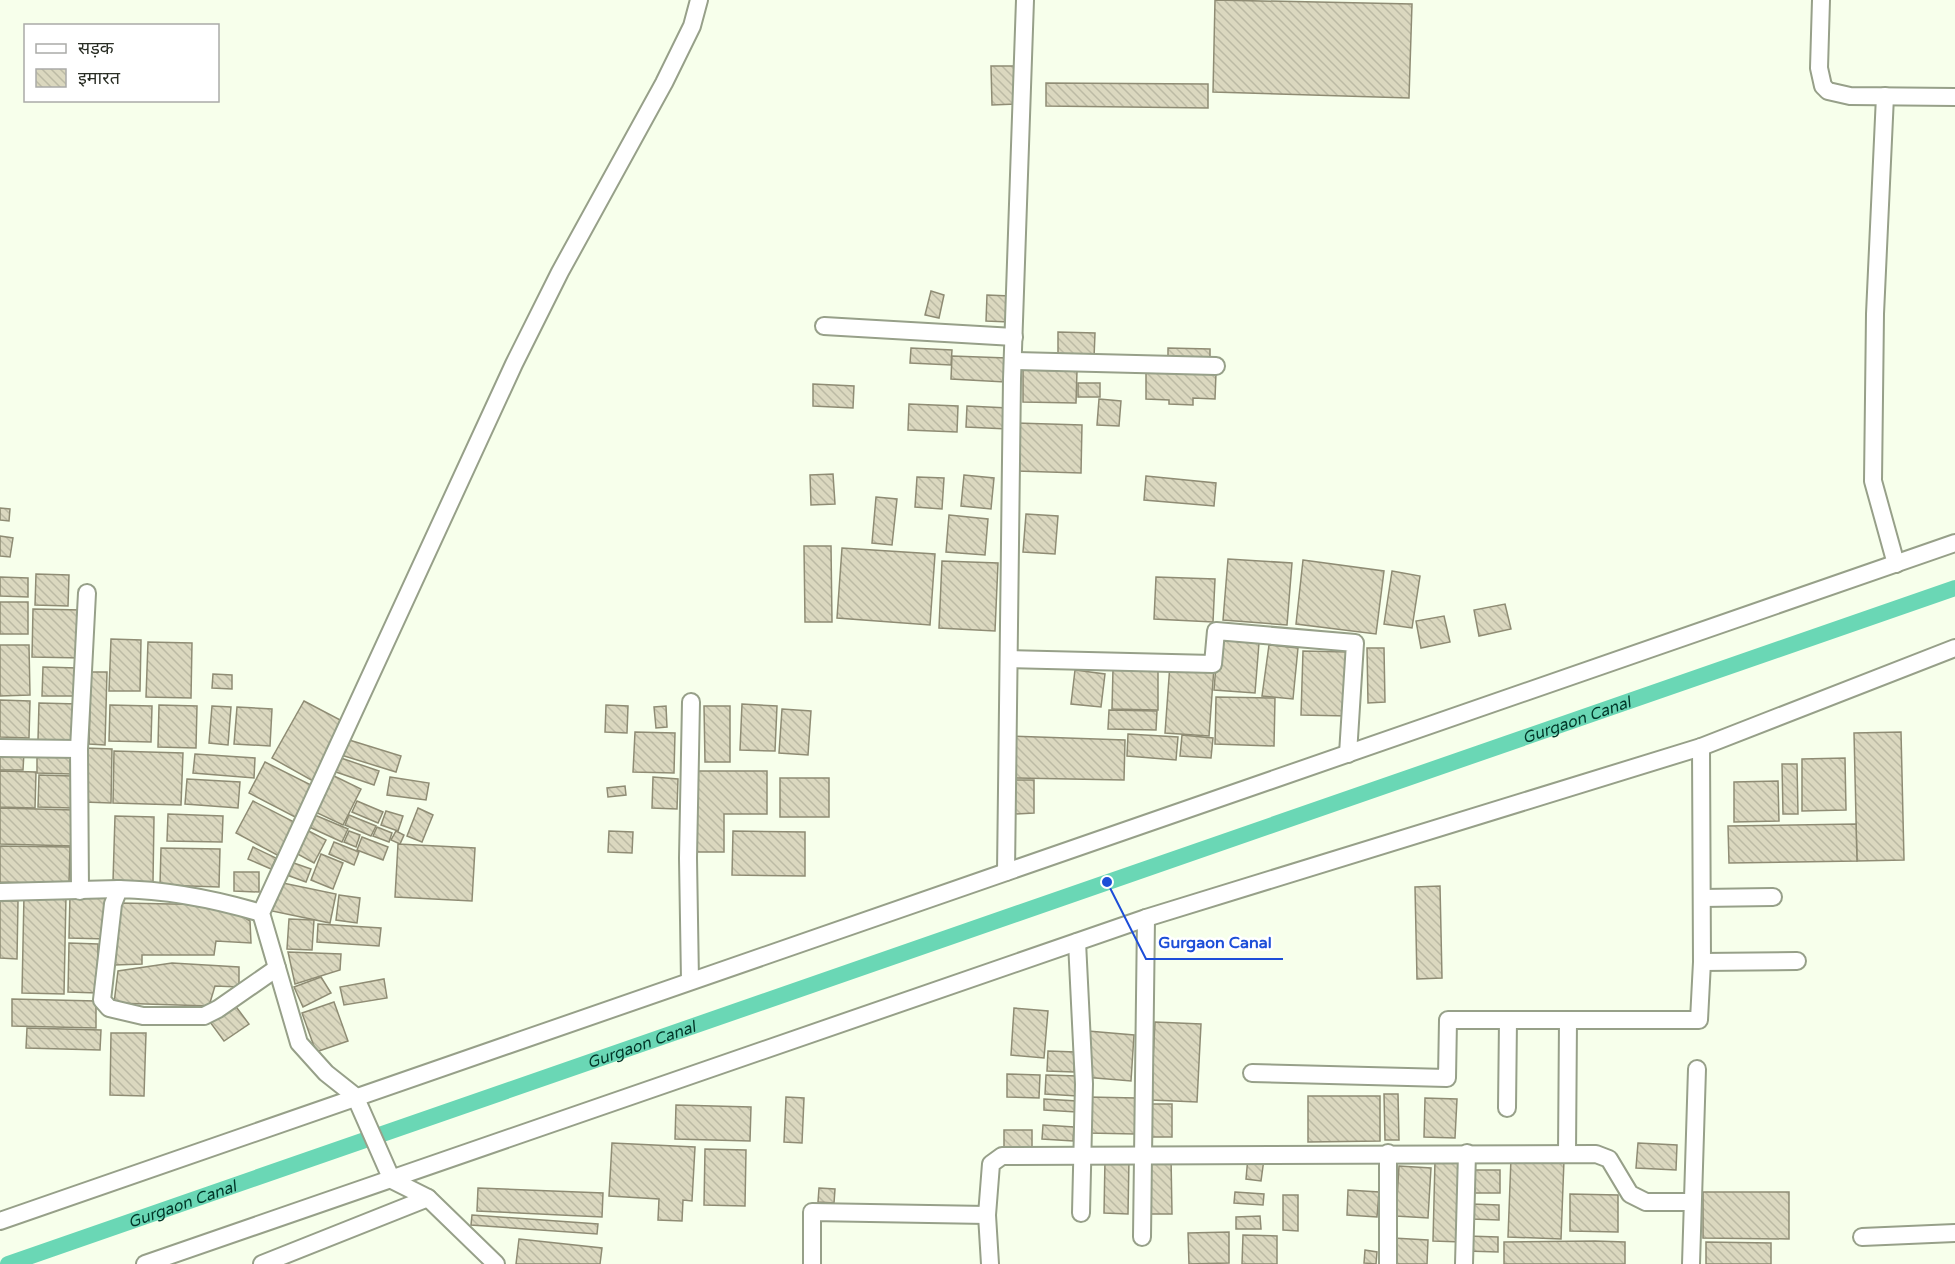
<svg xmlns="http://www.w3.org/2000/svg" width="1955" height="1264" font-family="'Varela Round','Noto Sans Devanagari',sans-serif">
  <style>
    .lines { fill: none; stroke-linecap: round; stroke-linejoin: round }
    .canal { stroke: #6ad7b5; stroke-width: 16 }
    .building { fill: url(#building-back-hatch); stroke: #8f8c74; stroke-width: 1.5 }
    .minor-casing { stroke: #97a089; stroke-width: 20 }
    .minor { stroke: #fff; stroke-width: 16 }
    .labels { text-anchor: middle; stroke-width: 5; stroke-linejoin: round; paint-order: stroke }
    .water-label { font-size: 16px; font-style: italic; fill: #013628; stroke: #fff }
    .leader { fill: none; stroke: #1d4ed8; stroke-width: 2 }
    .callout-dot { fill: #1d4ed8; stroke: #fff; stroke-width: 2 }
    .callout-label { font-size: 16px; text-anchor: middle; font-weight: bold; fill: #1d4ed8; stroke: #fff; stroke-width: 5; stroke-linejoin: round; paint-order: stroke }
  </style>
  <defs>
    <pattern id="building-back-hatch" width="6" height="6" patternUnits="userSpaceOnUse" patternTransform="scale(1.5)"><rect width="6" height="6" fill="#dbd8bf"/><path d="M-1 5l2 2M0 0l6 6M5-1l2 2" fill="none" stroke="#bcbaa4"/></pattern>
  </defs>
  <rect width="100%" height="100%" fill="#f7ffeb"/>
  <g class="lines">
    <path class="canal" id="s1" d="M 8,1264 L 1955,588"/>
  </g>
  <g class="building">
    <polygon points="1215,0 1412,4 1409,98 1213,92"/>
    <polygon points="991,66 1015,66 1016,104 992,105"/>
    <polygon points="1046,83 1208,84 1208,108 1046,106"/>
    <polygon points="931,291 944,295 939,318 925,315"/>
    <polygon points="987,295 1010,296 1009,322 986,321"/>
    <polygon points="1058,332 1095,333 1094,358 1058,357"/>
    <polygon points="911,348 952,350 951,365 910,363"/>
    <polygon points="1168,348 1210,349 1210,360 1168,359"/>
    <polygon points="952,356 1007,358 1005,382 951,379"/>
    <polygon points="1023,370 1077,371 1076,403 1023,402"/>
    <polygon points="1146,371 1216,373 1215,399 1193,398 1193,405 1169,404 1169,400 1146,399"/>
    <rect x="1078" y="383" width="22" height="14"/>
    <polygon points="813,384 854,386 853,408 813,406"/>
    <polygon points="1099,399 1121,401 1119,426 1097,425"/>
    <polygon points="909,404 958,406 957,432 908,430"/>
    <polygon points="967,406 1008,408 1007,429 966,427"/>
    <polygon points="1015,423 1082,425 1081,473 1014,471"/>
    <polygon points="833,474 835,504 811,505 810,475"/>
    <polygon points="964,475 994,478 991,509 961,506"/>
    <polygon points="1146,476 1216,483 1214,506 1144,500"/>
    <polygon points="917,477 944,478 942,509 915,507"/>
    <polygon points="876,497 897,499 892,545 872,543"/>
    <polygon points="0,508 10,509 9,521 0,520"/>
    <polygon points="1026,514 1058,516 1055,554 1023,552"/>
    <polygon points="949,515 988,519 985,555 946,552"/>
    <polygon points="0,536 13,538 10,557 0,556"/>
    <polygon points="804,546 831,546 832,622 805,622"/>
    <polygon points="842,548 935,554 930,625 837,618"/>
    <polygon points="1228,559 1292,563 1287,625 1223,620"/>
    <polygon points="1303,560 1384,571 1376,634 1296,624"/>
    <polygon points="942,561 998,563 995,631 939,628"/>
    <polygon points="1392,571 1420,576 1412,628 1384,624"/>
    <polygon points="36,574 69,575 68,606 35,605"/>
    <polygon points="0,577 28,578 28,597 0,596"/>
    <polygon points="1156,577 1215,579 1213,622 1154,619"/>
    <rect x="0" y="602" width="28" height="32"/>
    <polygon points="1505,604 1511,629 1479,636 1474,610"/>
    <polygon points="33,609 82,610 81,658 32,657"/>
    <polygon points="1444,616 1450,642 1421,648 1416,621"/>
    <polygon points="111,639 141,640 140,691 109,691"/>
    <polygon points="1218,640 1259,643 1255,693 1214,690"/>
    <polygon points="148,642 192,643 191,698 146,697"/>
    <polygon points="0,645 29,645 30,695 0,696"/>
    <polygon points="1269,645 1298,648 1293,699 1262,696"/>
    <polygon points="1367,648 1384,648 1385,702 1368,703"/>
    <polygon points="1303,651 1349,652 1347,716 1301,715"/>
    <polygon points="1170,664 1214,667 1209,736 1165,733"/>
    <polygon points="43,667 77,668 77,696 42,696"/>
    <polygon points="1113,669 1158,670 1158,710 1112,709"/>
    <polygon points="1075,670 1105,674 1101,707 1071,704"/>
    <polygon points="91,672 107,672 105,745 89,744"/>
    <polygon points="213,674 232,675 232,689 212,688"/>
    <polygon points="1216,697 1275,698 1274,746 1215,744"/>
    <polygon points="0,700 30,701 29,738 0,737"/>
    <polygon points="304,701 346,723 313,781 272,758"/>
    <polygon points="39,703 78,704 77,741 38,740"/>
    <polygon points="742,704 777,706 775,751 740,750"/>
    <polygon points="110,705 152,706 151,742 109,741"/>
    <polygon points="159,705 197,706 196,748 158,747"/>
    <polygon points="606,705 628,706 627,733 605,732"/>
    <polygon points="212,706 231,707 228,745 209,743"/>
    <polygon points="666,706 667,727 656,728 654,707"/>
    <polygon points="704,706 730,706 730,762 705,762"/>
    <polygon points="237,707 272,709 270,746 234,744"/>
    <polygon points="782,709 811,711 808,755 779,753"/>
    <polygon points="1109,710 1157,711 1156,730 1108,729"/>
    <polygon points="635,732 675,733 674,773 633,772"/>
    <polygon points="1901,732 1904,860 1857,861 1854,733"/>
    <polygon points="1128,734 1178,737 1176,760 1127,756"/>
    <polygon points="1182,735 1213,738 1211,758 1180,756"/>
    <polygon points="1012,736 1125,740 1124,780 1011,778"/>
    <polygon points="346,739 401,756 396,772 341,755"/>
    <polygon points="85,748 112,749 111,803 84,802"/>
    <polygon points="114,751 183,753 181,805 113,803"/>
    <polygon points="0,752 24,752 23,770 0,770"/>
    <polygon points="37,752 71,752 71,774 37,773"/>
    <polygon points="195,754 255,758 254,778 193,773"/>
    <polygon points="338,757 379,771 374,785 333,771"/>
    <polygon points="1845,758 1846,810 1802,811 1802,759"/>
    <polygon points="265,762 313,786 297,818 249,793"/>
    <polygon points="1782,764 1797,764 1798,814 1783,814"/>
    <polygon points="0,771 36,772 35,808 0,807"/>
    <polygon points="696,771 767,771 767,814 724,814 724,852 696,852"/>
    <polygon points="330,774 361,789 343,825 313,811"/>
    <polygon points="39,775 72,776 71,808 38,807"/>
    <polygon points="390,777 429,783 426,800 387,795"/>
    <polygon points="653,777 678,779 677,809 652,808"/>
    <rect x="780" y="778" width="49" height="39"/>
    <polygon points="187,779 240,782 238,808 185,804"/>
    <polygon points="1013,780 1034,780 1034,813 1014,814"/>
    <polygon points="1778,781 1779,821 1734,822 1734,782"/>
    <polygon points="625,786 626,795 608,797 607,788"/>
    <polygon points="253,801 296,823 279,856 236,833"/>
    <polygon points="357,801 383,812 378,823 352,812"/>
    <polygon points="0,808 74,810 73,846 0,844"/>
    <polygon points="418,808 433,815 422,842 407,836"/>
    <polygon points="386,811 403,816 398,831 381,825"/>
    <polygon points="310,813 348,829 342,842 305,825"/>
    <polygon points="168,814 223,816 222,842 167,841"/>
    <polygon points="349,815 376,826 371,836 345,825"/>
    <polygon points="115,816 154,817 153,882 113,881"/>
    <polygon points="1856,824 1857,861 1729,863 1728,826"/>
    <polygon points="377,827 392,833 389,842 373,836"/>
    <polygon points="303,828 326,840 314,863 292,851"/>
    <polygon points="349,831 360,835 356,847 344,842"/>
    <polygon points="396,831 404,835 400,844 391,840"/>
    <polygon points="609,831 633,832 632,853 608,852"/>
    <polygon points="733,831 805,832 805,876 732,875"/>
    <polygon points="362,837 388,847 383,860 357,850"/>
    <polygon points="334,842 359,852 354,865 329,854"/>
    <polygon points="398,844 475,848 472,901 395,897"/>
    <polygon points="0,846 70,847 69,884 0,882"/>
    <polygon points="253,847 276,858 271,869 248,859"/>
    <polygon points="161,848 220,849 219,887 160,885"/>
    <polygon points="321,854 343,863 333,889 311,880"/>
    <polygon points="288,861 311,869 306,882 284,874"/>
    <polygon points="234,872 259,872 259,892 234,891"/>
    <polygon points="278,882 336,894 330,923 272,911"/>
    <polygon points="1440,886 1442,978 1417,979 1415,887"/>
    <polygon points="24,895 66,896 64,994 22,993"/>
    <polygon points="70,895 107,896 106,939 69,938"/>
    <polygon points="339,895 360,898 357,923 336,920"/>
    <polygon points="0,901 18,901 17,959 0,958"/>
    <polygon points="120,903 225,905 250,921 251,943 216,941 214,955 142,955 142,964 115,965"/>
    <polygon points="289,919 314,920 312,950 287,949"/>
    <polygon points="318,924 381,928 379,946 317,942"/>
    <polygon points="69,943 98,944 97,993 68,992"/>
    <polygon points="288,952 341,954 340,970 295,984"/>
    <polygon points="172,963 239,967 239,987 215,986 209,1006 114,1003 118,971"/>
    <polygon points="321,977 331,993 303,1007 294,987"/>
    <polygon points="384,979 387,998 344,1005 340,987"/>
    <polygon points="12,999 96,1001 96,1028 12,1026"/>
    <polygon points="334,1002 348,1041 316,1052 302,1013"/>
    <polygon points="234,1004 249,1024 224,1041 210,1022"/>
    <polygon points="1014,1008 1048,1011 1044,1058 1011,1055"/>
    <polygon points="1155,1022 1201,1024 1197,1102 1151,1100"/>
    <polygon points="27,1028 101,1030 100,1050 26,1048"/>
    <polygon points="1088,1031 1134,1035 1131,1081 1084,1077"/>
    <polygon points="111,1033 146,1033 144,1096 110,1095"/>
    <polygon points="1048,1051 1075,1052 1074,1072 1047,1071"/>
    <polygon points="1007,1074 1040,1075 1039,1098 1007,1097"/>
    <polygon points="1046,1075 1077,1076 1077,1096 1045,1094"/>
    <polygon points="1384,1094 1398,1094 1399,1140 1385,1140"/>
    <polygon points="1308,1096 1380,1096 1380,1141 1308,1142"/>
    <polygon points="786,1097 804,1098 802,1143 784,1142"/>
    <polygon points="1088,1097 1136,1098 1135,1134 1088,1133"/>
    <polygon points="1425,1098 1457,1099 1455,1138 1424,1137"/>
    <polygon points="1044,1099 1077,1101 1076,1112 1044,1110"/>
    <rect x="1146" y="1104" width="26" height="33"/>
    <polygon points="676,1105 751,1107 750,1141 675,1139"/>
    <polygon points="1043,1125 1074,1127 1073,1141 1042,1139"/>
    <rect x="1004" y="1130" width="28" height="17"/>
    <polygon points="612,1143 695,1147 692,1201 683,1200 682,1221 658,1220 659,1199 609,1196"/>
    <polygon points="1638,1143 1677,1145 1676,1170 1636,1168"/>
    <polygon points="705,1149 746,1150 745,1206 704,1205"/>
    <polygon points="1149,1157 1171,1157 1172,1214 1150,1214"/>
    <polygon points="1248,1157 1264,1159 1261,1181 1246,1179"/>
    <polygon points="1511,1158 1564,1160 1561,1239 1508,1237"/>
    <polygon points="1105,1159 1129,1159 1128,1214 1104,1213"/>
    <polygon points="1435,1160 1464,1161 1462,1242 1433,1241"/>
    <polygon points="1399,1166 1431,1168 1428,1218 1396,1216"/>
    <rect x="1470" y="1170" width="30" height="23"/>
    <polygon points="478,1188 603,1193 602,1217 477,1211"/>
    <polygon points="819,1188 835,1189 834,1203 818,1202"/>
    <polygon points="1348,1190 1379,1192 1377,1217 1347,1215"/>
    <polygon points="1235,1192 1264,1194 1263,1205 1234,1203"/>
    <polygon points="1703,1192 1789,1192 1789,1239 1703,1238"/>
    <polygon points="1570,1194 1618,1195 1618,1232 1570,1231"/>
    <polygon points="1283,1195 1298,1195 1298,1231 1283,1230"/>
    <polygon points="1471,1204 1499,1205 1499,1220 1471,1219"/>
    <polygon points="472,1215 598,1224 597,1234 471,1225"/>
    <polygon points="1260,1216 1261,1229 1236,1229 1236,1217"/>
    <polygon points="1229,1232 1229,1263 1189,1264 1188,1233"/>
    <polygon points="1243,1235 1277,1236 1277,1264 1242,1264"/>
    <polygon points="1467,1236 1498,1237 1498,1252 1466,1251"/>
    <polygon points="1393,1238 1428,1240 1427,1264 1391,1264"/>
    <polygon points="519,1239 602,1248 600,1264 516,1264"/>
    <polygon points="1595,1241 1625,1242 1625,1264 1504,1264 1504,1242"/>
    <polygon points="1706,1242 1771,1243 1771,1264 1706,1264"/>
    <polygon points="1365,1250 1377,1252 1376,1264 1364,1263"/>
  </g>
  <g class="lines">
    <defs>
      <g id="minor">
        <polyline points="1821,0 1819,68 1823,86 1828,91 1850,96 1955,97"/>
        <polyline points="1885,96 1875,314 1873,481 1896,564"/>
        <polyline points="824,326 1014,337"/>
        <polyline points="1013,361 1216,366"/>
        <polyline points="1009,659 1213,664 1216,631 1355,643 1348,754"/>
        <polyline points="0,748 79,749"/>
        <polyline points="1006,872 1012,379 1025,0"/>
        <polyline points="80,891 79,749 87,593"/>
        <polyline points="0,892 119,889"/>
        <polyline points="1702,898 1773,897"/>
        <path d="M 261,913 C 214,899 169,890 119,889 L 113,904 L 102,1000 L 109,1008 L 143,1016 L 204,1016 L 218,1009 L 277,968"/>
        <polyline points="1077,942 1084,1084 1081,1213"/>
        <polyline points="1702,962 1797,961"/>
        <polyline points="690,981 688,858 691,702"/>
        <polyline points="1252,1073 1447,1078 1448,1020 1699,1020 1702,962 1701,747"/>
        <polyline points="1507,1108 1508,1020"/>
        <polyline points="1388,1153 1388,1264"/>
        <polyline points="1567,1153 1568,1020"/>
        <polyline points="987,1215 990,1264"/>
        <polyline points="0,1221 1955,543"/>
        <polyline points="1142,1237 1146,918"/>
        <polyline points="1862,1237 1955,1233"/>
        <polyline points="145,1264 1146,918 1701,747 1955,648"/>
        <polyline points="262,1264 428,1198"/>
        <polyline points="496,1264 428,1198 392,1180 355,1096 326,1073 299,1043 261,913 514,364 560,272 664,83 692,26 699,0"/>
        <polyline points="812,1264 812,1212 987,1215 991,1164 1002,1156 1596,1154 1609,1159 1630,1194 1646,1202 1692,1202"/>
        <polyline points="1464,1264 1467,1153"/>
        <polyline points="1691,1264 1697,1069"/>
      </g>
    </defs>
    <use href="#minor" class="minor-casing"/>
    <use href="#minor" class="minor"/>
  </g>
  <g class="labels">
    <g class="water-label">
      <text dy="6" stroke="none"><textPath href="#s1" startOffset="1660">Gurgaon Canal</textPath></text>
      <text dy="6" stroke="none"><textPath href="#s1" startOffset="670">Gurgaon Canal</textPath></text>
      <text dy="6" stroke="none"><textPath href="#s1" startOffset="184">Gurgaon Canal</textPath></text>
    </g>
  </g>
  <path class="leader" d="M1107 882L1146 959H1283"/>
  <circle class="callout-dot" cx="1107" cy="882" r="6"/>
  <g class="callout-label">
    <text x="1215" y="948">Gurgaon Canal</text>
  </g>
  <rect x="24" y="24" width="195" height="78" fill="#ffffff" stroke="#aaaba8" stroke-width="1.5"/>
  <rect x="36" y="44" width="30" height="9" fill="#ffffff" stroke="#aaaba8" stroke-width="1.5"/>
  <text x="78" y="54" font-size="18" fill="#2a2e25">सड़क</text>
  <rect x="36" y="69" width="30" height="18" fill="url(#building-back-hatch)" stroke="#aaaba8" stroke-width="1.5"/>
  <text x="78" y="84" font-size="18" fill="#2a2e25">इमारत</text>
</svg>
